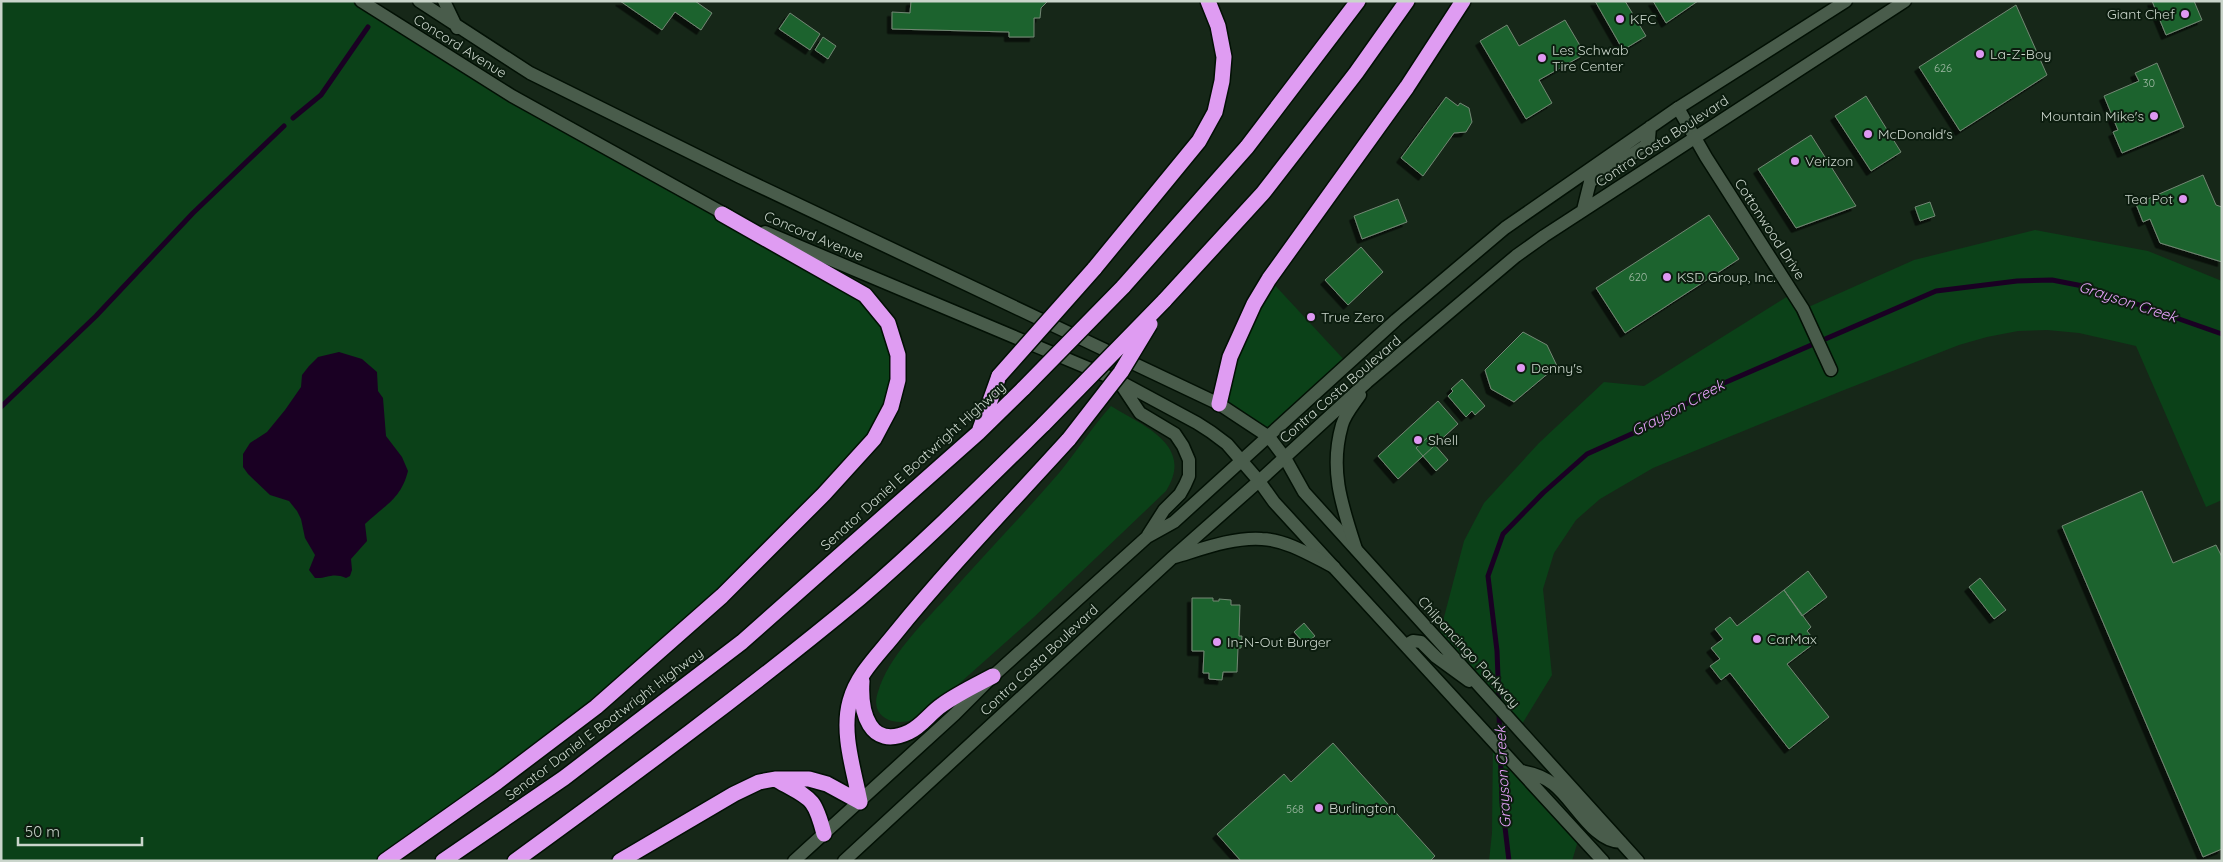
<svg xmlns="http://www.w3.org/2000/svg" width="2223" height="862" font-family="Quicksand,sans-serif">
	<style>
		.green { fill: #0b4118 }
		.water { fill: #1a0023 }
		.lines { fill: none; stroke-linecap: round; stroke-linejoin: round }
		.stream { stroke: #1a0023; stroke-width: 5 }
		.building { fill: #1f642e; stroke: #728774; filter: url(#shadow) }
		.minor-casing { stroke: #021004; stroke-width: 15 }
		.tertiary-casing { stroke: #021004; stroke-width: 15 }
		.secondary-casing { stroke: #021004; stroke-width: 15 }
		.motorway-casing { stroke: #021004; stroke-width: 18 }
		.minor { stroke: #495c4b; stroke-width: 12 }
		.tertiary { stroke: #495c4b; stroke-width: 12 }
		.secondary { stroke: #495c4b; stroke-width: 12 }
		.motorway { stroke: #df9cf2; stroke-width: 15 }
		.motorway-bridge-casing { stroke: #021004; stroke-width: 18; stroke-linecap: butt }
		.motorway-bridge { stroke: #df9cf2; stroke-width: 15 }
		.poi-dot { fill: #de98f2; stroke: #0c1d0f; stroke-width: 2 }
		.labels { text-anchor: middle; stroke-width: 4; stroke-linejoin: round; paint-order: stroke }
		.number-label { font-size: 11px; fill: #9fb9a4 }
		.poi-label { font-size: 14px; fill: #cad5cb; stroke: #0c1d0f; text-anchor: start }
		.street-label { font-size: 14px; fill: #cad5cb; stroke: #0c1d0f }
		.water-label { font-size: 15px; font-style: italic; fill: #e5a1f9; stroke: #0c1d0f }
	</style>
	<defs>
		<filter id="shadow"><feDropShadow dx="-4.5" dy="4.5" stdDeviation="0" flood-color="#0009"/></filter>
	</defs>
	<rect width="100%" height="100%" fill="#162718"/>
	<path class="green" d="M1 1H361L865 295 898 355 891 407 824 494 596 707 385 861H1Z
		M2035 230 2148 251 2222 281V500L2206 507 2136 346 2079 333 2047 330 2018 331 1987 337 1959 345 1839 392 1653 468 1600 499 1576 520 1554 553 1543 589 1552 675 1519 729 1438 640 1464 541 1484 503 1539 443 1604 382 1644 386 1793 293 1804 309 1914 260Z
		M1269 279 1348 364 1269 437 1219 404 1230 357Z
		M1111 406C1143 426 1195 445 1166 491L1033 618 925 714C914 720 905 724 892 721 878 717 873 706 878 692 888 657 923 623 947 597 984 555 1023 515 1059 473 1077 451 1092 427 1111 406Z
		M1493 741 1580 834 1572 861H1489L1492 833Z"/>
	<path class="water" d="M339 352 362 359 377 372 378 391 383 398 386 436 402 457 408 471C401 499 385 505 365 524L367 541 351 559 352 570 350 576 346 578C332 572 327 579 315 578L309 570 315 555 305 538 301 519 297 511 289 501 270 495 248 474 243 467V454L250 443 267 432 285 410 301 387 302 375 309 366 318 357Z"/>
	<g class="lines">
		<path class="stream" d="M293 118 321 95 368 27
			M1 407 96 316 193 213 284 126
			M1499 703 1497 651 1488 576 1503 534 1543 493 1587 454 1667 418 1701 393 1936 291 2017 281 2052 280 2088 287 2222 334
			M1499 712 1502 802 1509 861"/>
	</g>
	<path class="building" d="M620 1H695L712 13 701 30 675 12 662 30Z
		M911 1H1048L1041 8 1040 18H1034V37H1009V32L892 29V12L910 13Z
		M1595 1H1625L1646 36 1623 50Z
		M1653 1H1698L1666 23Z
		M2152 1H2194L2202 20 2166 35Z
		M2016 5 2047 75 1960 131 1919 67Z
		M790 13 820 34 810 50 779 29Z
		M1565 20 1585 54 1539 80 1552 103 1526 119 1480 41 1507 25 1519 46Z
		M823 37 836 46 828 59 815 50Z
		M2157 63 2184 127 2122 153 2113 132 2118 130 2104 96 2139 81 2135 73Z
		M1866 96 1901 152 1871 171 1835 116Z
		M1446 97 1458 106 1460 103 1469 108 1472 122 1466 132 1454 133 1423 176 1401 158Z
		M1811 135 1856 206 1796 228 1758 169Z
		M2203 175 2216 205 2222 207V262L2160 243 2150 219 2143 222 2136 204Z
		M1398 199 1407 222 1362 239 1354 216Z
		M1930 202 1935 216 1920 221 1915 207Z
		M1709 215 1739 259 1625 333 1596 288Z
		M1361 247 1383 272 1348 305 1325 280Z
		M1523 332 1547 345 1557 366 1514 402 1491 389 1485 370Z
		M1462 379 1485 406 1475 415 1472 411 1466 417 1448 396 1453 391 1451 389Z
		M1438 401 1458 424 1398 479 1378 456Z
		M1428 437 1448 460 1436 471 1416 448Z
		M2142 491 2173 563 2216 545 2222 557V849L2203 857 2062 526Z
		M1808 571 1827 597 1802 616 1784 590Z
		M1980 578 2006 610 1994 619 1969 587Z
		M1784 590 1811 627 1807 631 1816 642 1787 664 1829 717 1789 749 1730 673 1721 680 1710 666 1720 659 1711 648 1723 639 1715 629 1730 617 1737 626Z
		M1192 598H1213V601H1219V599L1231 600V605H1240L1239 636H1242L1241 648H1238L1237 672H1223L1222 680 1209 679V673H1203L1204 651H1192Z
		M1304 623 1315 636 1305 644 1294 632Z
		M1333 743 1435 856 1430 861H1241L1217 834 1284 774 1291 782Z"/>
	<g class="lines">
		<g class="minor-casing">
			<path id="minor" d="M1678 108 1706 157 1803 309 1831 370"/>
		</g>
		<g class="tertiary-casing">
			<path id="tertiary" d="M1285 458 1304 492 1638 861
				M1259 481 1274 502 1603 861
				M1406 645 1413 641 1421 642 1436 657 1469 681
				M1521 771C1533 773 1543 776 1553 784 1574 800 1593 842 1621 842"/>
		</g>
		<g class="secondary-casing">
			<path id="secondary" d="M361 1 512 96 730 217
				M419 1 530 73 740 177 1219 404 1269 437 1285 458
				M444 1 457 28
				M1583 210 1590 182 1645 146 1649 139 1650 127
				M765 232 1119 381 1197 423 1211 432 1227 444 1259 481
				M1120 383 1140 413 1175 434 1183 446 1189 460V476L1185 485 1180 494 1164 510 1148 535
				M1356 549C1342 506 1329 470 1342 425 1345 414 1354 404 1360 395
				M1175 557C1202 549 1233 537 1262 539 1287 540 1312 556 1334 567
				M794 861 955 714 993 676 1147 537 1174 522 1396 320 1505 228 1678 108 1846 1
				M844 861 1172 558 1259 481 1367 382 1516 256 1544 236 1905 1"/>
		</g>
		<g class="motorway-casing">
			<path id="motorway" d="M1094 269 1199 141 1215 112 1222 81 1224 57 1218 26 1208 1
				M1123 287 1247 147 1358 1
				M1164 301 1263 193 1356 73 1407 1
				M1219 404 1230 357 1254 304 1269 279 1407 87 1463 1
				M980 429 999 376
				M862 681C860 711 869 751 909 732 922 726 930 713 942 705 957 694 976 685 993 676
				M777 780C810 799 814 795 824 834
				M860 802C854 770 841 733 850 701 857 675 878 655 894 635 949 567 1010 504 1069 439
				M385 861 497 782 596 707 722 596 824 494 874 439 891 407 898 380V355L888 323 865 295 722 214
				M443 861 564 778 742 642 978 433 1024 388
				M515 861C632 776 749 690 860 598 924 543 984 483 1044 424
				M620 861 734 794 759 782 775 779H809L827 784 860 802"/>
		</g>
		<use href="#minor" class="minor"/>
		<use href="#tertiary" class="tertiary"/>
		<use href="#secondary" class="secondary"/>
		<use href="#motorway" class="motorway"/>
		<g class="motorway-bridge-casing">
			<path id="motorway-bridge" d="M999 376 1094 269
				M1024 388 1123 287
				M1044 424 1164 301
				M1069 439 1121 372 1150 324"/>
		</g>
		<use href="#motorway-bridge" class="motorway-bridge"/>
	</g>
	<g class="poi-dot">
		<circle cx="2185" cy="14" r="5"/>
		<circle cx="1620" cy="19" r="5"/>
		<circle cx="1980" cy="54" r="5"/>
		<circle cx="1542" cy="58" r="5"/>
		<circle cx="2154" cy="116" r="5"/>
		<circle cx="1868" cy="134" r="5"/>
		<circle cx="1795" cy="161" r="5"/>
		<circle cx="2183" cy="199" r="5"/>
		<circle cx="1667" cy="277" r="5"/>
		<circle cx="1311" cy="317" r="5"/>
		<circle cx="1521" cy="368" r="5"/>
		<circle cx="1418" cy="440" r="5"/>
		<circle cx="1757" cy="639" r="5"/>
		<circle cx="1217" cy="642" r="5"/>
		<circle cx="1319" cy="808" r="5"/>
	</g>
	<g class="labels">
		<g class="number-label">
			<text x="1943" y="72">626</text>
			<text x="2149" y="87">30</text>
			<text x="1638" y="281">620</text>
			<text x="1295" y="813">568</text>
		</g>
		<g class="poi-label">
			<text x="2175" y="19" text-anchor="end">Giant Chef</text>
			<text x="1630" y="24">KFC</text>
			<text x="1552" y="55">Les Schwab<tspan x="1552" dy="16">Tire Center</tspan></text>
			<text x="1990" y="59">La-Z-Boy</text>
			<text x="2144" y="121" text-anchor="end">Mountain Mike's</text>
			<text x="1878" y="139">McDonald's</text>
			<text x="1805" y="166">Verizon</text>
			<text x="2173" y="204" text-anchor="end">Tea Pot</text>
			<text x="1677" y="282">KSD Group, Inc.</text>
			<text x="1321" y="322">True Zero</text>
			<text x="1531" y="373">Denny's</text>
			<text x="1428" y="445">Shell</text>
			<text x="1767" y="644">CarMax</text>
			<text x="1227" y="647">In-N-Out Burger</text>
			<text x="1329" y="813">Burlington</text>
		</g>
		<g class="street-label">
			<text transform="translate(460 46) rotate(32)" y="5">Concord Avenue</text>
			<text transform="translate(1662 141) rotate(-33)" y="5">Contra Costa Boulevard</text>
			<text transform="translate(1770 229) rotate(57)" y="5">Cottonwood Drive</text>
			<text transform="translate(814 236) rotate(23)" y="5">Concord Avenue</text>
			<text transform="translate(1340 389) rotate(-41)" y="5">Contra Costa Boulevard</text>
			<text transform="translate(913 466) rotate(-42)" y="5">Senator Daniel E Boatwright Highway</text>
			<text transform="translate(1469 652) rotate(48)" y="5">Chilpancingo Parkway</text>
			<text transform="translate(1039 660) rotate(-43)" y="5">Contra Costa Boulevard</text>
			<text transform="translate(604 724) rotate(-37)" y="5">Senator Daniel E Boatwright Highway</text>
		</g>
		<g class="water-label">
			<text transform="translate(2128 302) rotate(18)" y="5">Grayson Creek</text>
			<text transform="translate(1678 408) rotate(-28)" y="5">Grayson Creek</text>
			<text transform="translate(1503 777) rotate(-93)" y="5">Grayson Creek</text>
		</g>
	</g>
	<rect width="2223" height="862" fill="none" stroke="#cad5cb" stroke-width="5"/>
	<path d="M18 837v8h124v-8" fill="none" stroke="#cad5cb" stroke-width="2.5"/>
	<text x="25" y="837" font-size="15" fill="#cad5cb" stroke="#0c1d0f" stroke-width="4" paint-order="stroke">50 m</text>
</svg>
